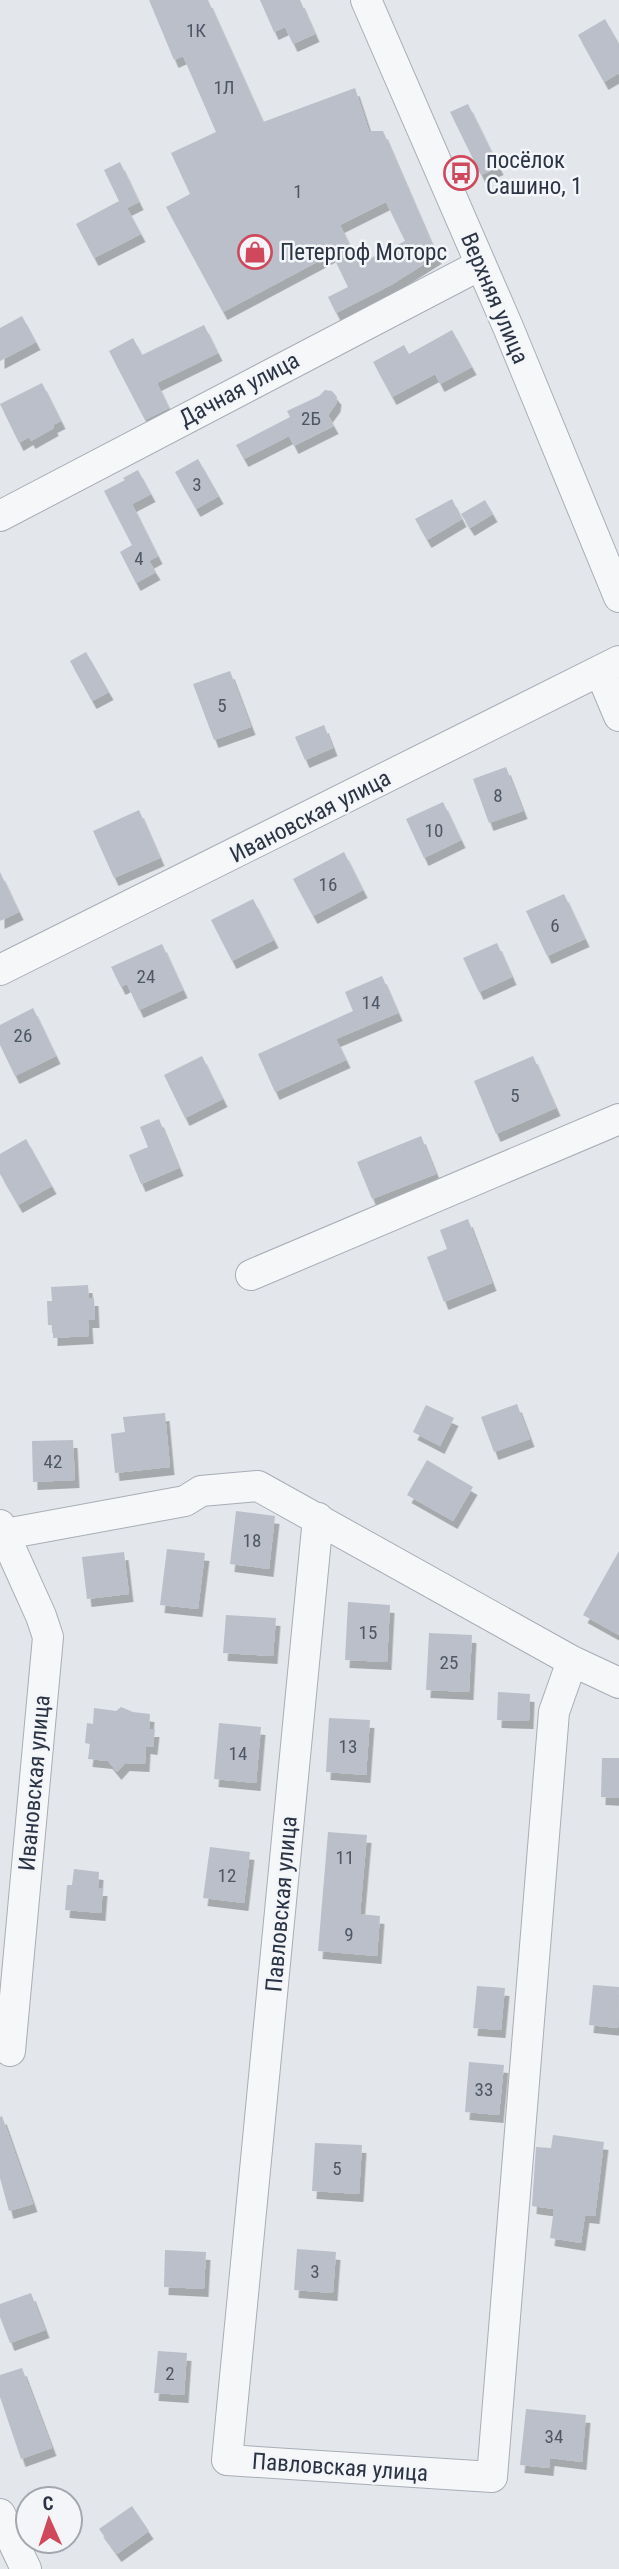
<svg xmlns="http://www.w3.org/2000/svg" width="619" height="2569" font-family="'Roboto Condensed',sans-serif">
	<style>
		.building { fill: #babfc9; fill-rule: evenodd; filter: url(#shadow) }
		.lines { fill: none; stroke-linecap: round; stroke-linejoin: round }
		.minor-casing { stroke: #a8adb6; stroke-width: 32 }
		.minor { stroke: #f6f7f9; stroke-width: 30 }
		.labels { text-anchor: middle; stroke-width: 5; stroke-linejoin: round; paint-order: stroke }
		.number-label { font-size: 19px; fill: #4e5765 }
		.poi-label { font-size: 23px; fill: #2a3444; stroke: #f3f5f8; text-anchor: start }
		.street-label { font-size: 23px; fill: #2a3444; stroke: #f3f5f8 }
	</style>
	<defs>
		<filter id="shadow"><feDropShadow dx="4.5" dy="8" stdDeviation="0" flood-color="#0004"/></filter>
	</defs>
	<rect width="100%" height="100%" fill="#e3e6eb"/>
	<path class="building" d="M149 0H208L263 122 355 88 369 131H383L437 256 391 285 336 313 328 297 348 287 332 254 223 312 166 207 190 194 171 153 216 132 183 56 174 60ZM386 202 405 241 359 264 340 225Z
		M260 0H300L315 34 293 44 285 27 274 32Z
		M605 19 619 44V73L604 82 578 35Z
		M468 104 499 167 481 175 450 112Z
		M120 162 139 202 127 208 141 234 94 258 76 224 119 201 104 170Z
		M22 316 36 342 0 361V328Z
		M204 325 218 353 157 383 169 408 145 420 109 351 133 338 142 355Z
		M452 330 472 367 440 384 435 374 392 397 373 362 404 345 409 354Z
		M42 383 61 421 53 425 54 428 31 441 29 437 19 443 0 404Z
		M325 390 332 391 337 397 336 404 328 415 334 426 294 446 289 436 244 459 236 445 290 417 287 411 319 396Z
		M198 459 219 496 196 509 175 472Z
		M138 470 151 494 132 504 158 556 149 561 156 572 136 583 120 552 132 545 104 491 125 480 123 478Z
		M452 499 462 519 427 540 415 519Z
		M485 500 493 514 470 528 461 514Z
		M86 652 109 692 92 701 70 661Z
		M230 671 251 727 214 740 193 684Z
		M324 725 333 748 305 760 295 737Z
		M506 767 523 811 489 823 473 779Z
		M443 802 461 840 424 858 406 819Z
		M139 810 160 858 114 878 93 831Z
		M344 852 363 890 313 916 293 879Z
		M0 872 19 912 0 921Z
		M564 894 585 939 547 956 526 911Z
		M253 899 274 940 232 961 211 920Z
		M497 943 512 977 479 992 463 958Z
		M162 944 183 990 139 1010 127 984 121 987 111 967Z
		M382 976 398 1013 336 1039 346 1060 275 1092 258 1054 353 1011 345 992Z
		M33 1008 56 1056 15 1076 0 1045V1025Z
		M202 1056 223 1099 185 1118 164 1075Z
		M533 1056 556 1108 496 1134 474 1081Z
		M159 1119 179 1168 141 1184 129 1155 148 1147 140 1127Z
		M421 1136 436 1174 372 1199 357 1162Z
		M26 1139 52 1186 18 1205 0 1174V1154Z
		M468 1219 492 1283 444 1302 427 1257 447 1249 440 1230Z
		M88 1285 89 1298H94L95 1320H88L89 1336 53 1338V1325H48L47 1301H52L51 1287Z
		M517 1404 530 1439 494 1452 481 1417Z
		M426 1405 454 1418 440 1446 413 1432Z
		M165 1413 170 1467 115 1473 111 1434 125 1432 123 1417Z
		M73 1440 75 1480 33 1482 32 1441Z
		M427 1460 473 1487 453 1521 407 1495Z
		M236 1511 275 1516 269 1569 230 1564Z
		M167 1549 205 1553 198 1609 160 1605Z
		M619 1551V1635L583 1615Z
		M124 1552 129 1594 87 1599 82 1557Z
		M348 1602 390 1605 387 1662 345 1660Z
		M226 1615 276 1618 273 1656 223 1653Z
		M429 1633 472 1635 469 1692 426 1690Z
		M498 1692 530 1694 529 1721 497 1720Z
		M121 1707 133 1712 150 1714 149 1729H155L153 1747 146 1746 145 1764 125 1763 117 1772 108 1761 88 1759 90 1744 85 1743 87 1723 93 1724 94 1708 116 1711Z
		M329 1718 370 1720 366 1775 326 1772Z
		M219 1723 261 1727 256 1783 214 1779Z
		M602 1758H619V1798L601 1797Z
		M328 1832 367 1835 360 1914 380 1916 377 1956 318 1951Z
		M210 1847 250 1852 244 1903 203 1898Z
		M74 1869 99 1872 98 1888H103L101 1913 65 1910 67 1885H72Z
		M593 1985 619 1987 618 2028 589 2025Z
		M477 1986 505 1988 501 2030 473 2028Z
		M469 2062 504 2065 499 2115 465 2112Z
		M2 2116 33 2204 9 2211 0 2178V2117Z
		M553 2135 604 2142 595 2216 585 2215 581 2243 550 2238 554 2209 532 2206 536 2147 551 2148Z
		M315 2143 362 2145 359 2194 312 2191Z
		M297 2249 336 2252 333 2293 294 2290Z
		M165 2250 206 2252 204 2289 164 2287Z
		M31 2293 45 2330 10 2343 0 2317V2304Z
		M158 2351 187 2353 184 2395 154 2393Z
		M22 2368 52 2448 21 2459 0 2397V2375Z
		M526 2409 586 2415 582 2462 550 2458 549 2468 520 2465Z
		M132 2506 149 2531 117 2554 99 2529Z"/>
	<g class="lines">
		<g class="minor-casing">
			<path id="minor" d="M366 0 508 327 619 597
				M0 516 480 265
				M600 671 619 716
				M0 970 619 661
				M251 1275 619 1119
				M318 1518 227 2460 492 2477 554 1712 572 1661
				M0 1525 41 1616 48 1637 10 2051
				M0 1535 185 1501 201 1491 258 1486 572 1661 619 1683
				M0 2514 26 2569"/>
		</g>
		<use href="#minor" class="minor"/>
	</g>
	<defs>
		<g id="bus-ring" transform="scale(1.75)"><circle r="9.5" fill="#f3f5f8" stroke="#d0485c" stroke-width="1.5"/><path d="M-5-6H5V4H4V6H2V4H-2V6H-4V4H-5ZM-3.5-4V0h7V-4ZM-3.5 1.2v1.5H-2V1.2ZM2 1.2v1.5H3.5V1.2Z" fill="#d0485c"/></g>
		<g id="shop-ring" transform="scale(1.75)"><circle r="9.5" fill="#f3f5f8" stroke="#d0485c" stroke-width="1.5"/><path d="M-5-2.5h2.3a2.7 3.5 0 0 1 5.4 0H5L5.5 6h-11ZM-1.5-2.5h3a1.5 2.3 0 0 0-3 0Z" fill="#d0485c"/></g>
	</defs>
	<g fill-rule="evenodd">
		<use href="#bus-ring" x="461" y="173"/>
		<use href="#shop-ring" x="255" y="252"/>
	</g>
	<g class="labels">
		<g class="number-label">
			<text x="196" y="37">1К</text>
			<text x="224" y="94">1Л</text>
			<text x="298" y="198">1</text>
			<text x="311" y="425">2Б</text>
			<text x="197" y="491">3</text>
			<text x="139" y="565">4</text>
			<text x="222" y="712">5</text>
			<text x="498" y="802">8</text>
			<text x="434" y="837">10</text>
			<text x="328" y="891">16</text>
			<text x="555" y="932">6</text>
			<text x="146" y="983">24</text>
			<text x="371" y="1009">14</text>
			<text x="23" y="1042">26</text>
			<text x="515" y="1102">5</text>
			<text x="53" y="1468">42</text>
			<text x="252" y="1547">18</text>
			<text x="368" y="1639">15</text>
			<text x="449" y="1669">25</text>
			<text x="348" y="1753">13</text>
			<text x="238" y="1760">14</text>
			<text x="345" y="1864">11</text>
			<text x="227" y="1882">12</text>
			<text x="349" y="1941">9</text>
			<text x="484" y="2096">33</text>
			<text x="337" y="2175">5</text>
			<text x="315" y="2278">3</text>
			<text x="170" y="2380">2</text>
			<text x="554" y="2443">34</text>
		</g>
		<g class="poi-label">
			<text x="486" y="168">посёлок<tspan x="486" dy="26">Сашино, 1</tspan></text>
			<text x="280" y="260">Петергоф Моторс</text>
		</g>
		<g class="street-label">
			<text transform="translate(495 298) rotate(67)" y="8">Верхняя улица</text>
			<text transform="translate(239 389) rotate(-28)" y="8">Дачная улица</text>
			<text transform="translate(310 816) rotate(-27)" y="8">Ивановская улица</text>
			<text transform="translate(34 1783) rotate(-85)" y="8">Ивановская улица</text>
			<text transform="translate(281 1904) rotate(-85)" y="8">Павловская улица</text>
			<text transform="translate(340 2467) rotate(4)" y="8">Павловская улица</text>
		</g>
	</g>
	<g transform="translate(49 2520) rotate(357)"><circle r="33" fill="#f3f5f8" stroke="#a3a8b0" stroke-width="2"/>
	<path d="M0-5L12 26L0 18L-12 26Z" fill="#d0485c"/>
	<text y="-10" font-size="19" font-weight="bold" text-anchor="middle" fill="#2a3444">С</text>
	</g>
</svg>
